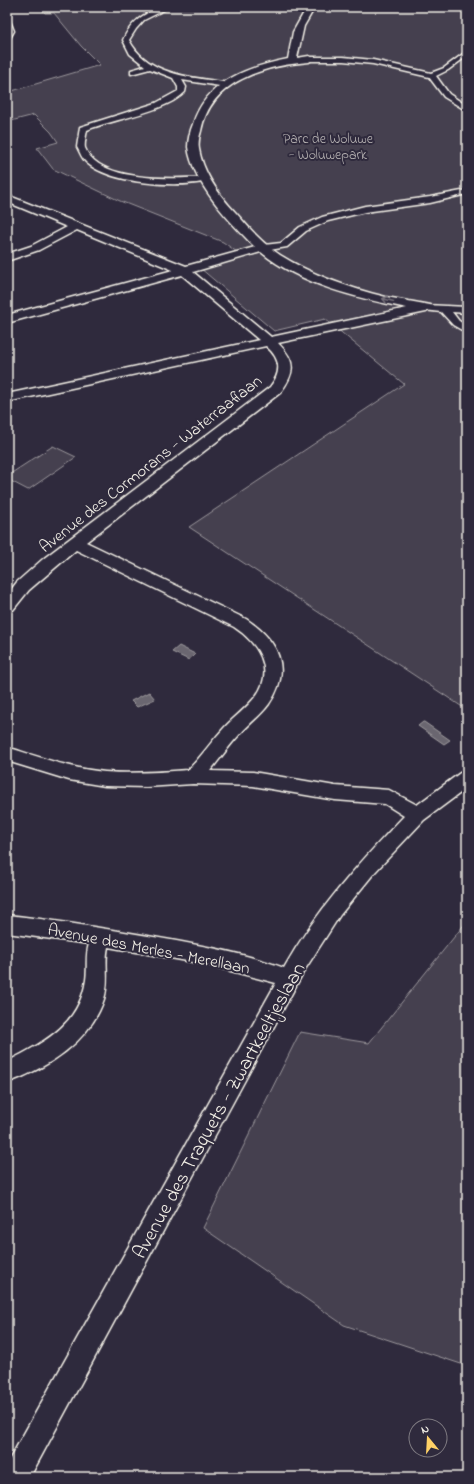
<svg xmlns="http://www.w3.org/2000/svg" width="474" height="1484" font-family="'Indie Flower',sans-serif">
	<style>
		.green { fill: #454050; stroke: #9c989c }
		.water { fill: #6a6670; stroke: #a19ea0 }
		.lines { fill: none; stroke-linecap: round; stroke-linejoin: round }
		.pedestrian-casing { stroke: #f4f1e8; stroke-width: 3 }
		.minor-casing { stroke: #f4f1e8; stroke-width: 3 }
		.pedestrian { fill: #2f2a3d; fill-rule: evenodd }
		.minor { fill: #2f2a3d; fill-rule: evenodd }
		.oneway { stroke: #747079 }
		.labels { text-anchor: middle; stroke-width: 4; stroke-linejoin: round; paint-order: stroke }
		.far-park-label { font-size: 14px; fill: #b7b3b3; stroke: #2f2a3d }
		.street-label { font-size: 17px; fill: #f4f1e8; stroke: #2f2a3d }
		.near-street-label { font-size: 20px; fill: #f4f1e8; stroke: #2f2a3d }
	</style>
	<rect width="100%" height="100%" fill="#2f2a3d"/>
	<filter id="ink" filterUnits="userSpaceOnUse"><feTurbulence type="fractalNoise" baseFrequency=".025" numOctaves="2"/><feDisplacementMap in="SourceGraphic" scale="8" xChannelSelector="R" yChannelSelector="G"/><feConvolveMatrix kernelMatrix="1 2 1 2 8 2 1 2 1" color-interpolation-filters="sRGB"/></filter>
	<g filter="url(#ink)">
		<path class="green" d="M39 7H467V710L189 527 404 384 325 319 274 331 200 268 244 257 223 242 120 201 53 169 37 148 58 142 51 132 34 115 7 122V95L12 91 100 65 81 46 54 13H45Z
			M53 446 76 457 28 490 7 479V476Z
			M467 921V1366L344 1325 203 1228 300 1032 369 1043Z"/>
		<path class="water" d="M179 646 195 654 189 660 172 652Z
			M149 692 155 699 137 707 131 701Z
			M423 722H424L450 740 444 744 418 726Z"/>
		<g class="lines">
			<g class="pedestrian-casing">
				<path id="pedestrian" d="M161 7H170L144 20 136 29 129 40C145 70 178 76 209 80 215 81 225 81 230 85L226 87 182 80 186 87 185 92C166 112 113 119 87 130 86 135 84 144 85 148 99 183 175 179 205 177H208V181C177 188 112 184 87 163 82 159 80 152 77 147L80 127 156 103 178 91V87L173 78 150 69 131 74V70L145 66 130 54 123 40C131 22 143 14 161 7Z
					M467 51V56L448 70 436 76 449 94 467 106V111L444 97 429 77 373 64 343 61H309L306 59 309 57H343L373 60 431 73 444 68Z
					M467 190V194L430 203 365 212 328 221 306 231 287 247 264 251 260 248 264 245 281 243 300 227 322 217 365 206 430 197Z
					M426 305 467 307V313L452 312 459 321 467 326V333L453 325 441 312 423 310 421 308Z"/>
			</g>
			<g class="minor-casing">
				<path id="minor" d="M307 7H315L304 26 297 58 309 56 313 59 309 62C286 64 263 68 242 79 220 90 206 106 201 131 199 137 198 143 199 149 203 173 219 195 236 213 249 228 263 244 280 255 312 275 349 288 386 297 401 300 416 302 430 305L432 308 426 312 278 343C297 362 295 373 280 393L86 542 246 619C278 640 293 669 269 704 261 715 249 724 239 735 229 746 220 759 210 771L253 772 335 786 389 790 417 805 460 773 467 771V788L424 820 375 872 340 915 304 971 30 1477H7V1464L276 983 204 964 108 947C104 964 110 980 104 999 90 1042 47 1068 7 1083V1062C44 1042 79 1026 86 980 88 967 85 956 89 944L7 933V915C55 920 101 928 148 936 194 944 241 952 284 968 316 911 359 863 404 816L385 804 335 800 253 786 193 784 146 787 105 786 69 780 7 761V747C39 757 72 769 105 772 133 774 161 772 188 770 201 757 211 742 224 728 234 717 247 708 256 696 276 669 257 642 234 627L76 550 29 590 13 610 7 611V595L17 582 43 559 270 387C282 372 281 359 266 346L7 402V394L259 340 182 275 7 323V315L173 270 77 230 39 250 7 261V254L31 246 67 227 7 202V195L186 266 255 247C230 222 193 184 188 147 188 140 190 131 193 124 206 81 248 67 288 59L293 32ZM261 252C301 285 357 298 407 308L271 337 193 272Z
					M7 20 10 21 14 31 10 38 7 39Z"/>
			</g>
			<use href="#pedestrian" class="pedestrian"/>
			<use href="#minor" class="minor"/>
		</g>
		<defs><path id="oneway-shaft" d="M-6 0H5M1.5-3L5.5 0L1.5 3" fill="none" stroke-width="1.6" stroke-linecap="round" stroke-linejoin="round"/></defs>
		<use class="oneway" href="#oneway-shaft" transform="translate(388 300) rotate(-166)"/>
	</g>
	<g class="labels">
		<g class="far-park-label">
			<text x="328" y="143">Parc de Woluwe<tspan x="328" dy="16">- Woluwepark</tspan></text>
		</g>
		<g class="street-label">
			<text transform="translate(150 463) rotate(-38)" y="6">Avenue des Cormorans - Waterraaflaan</text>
			<text transform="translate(149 948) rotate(11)" y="6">Avenue des Merles - Merellaan</text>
		</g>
		<g class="near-street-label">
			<text transform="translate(218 1110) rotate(-61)" y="7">Avenue des Traquets - Zwartkeeltjeslaan</text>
		</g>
	</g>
	<rect width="474" height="1484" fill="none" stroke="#2f2a3d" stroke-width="24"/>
	<rect x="12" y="12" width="450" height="1460" fill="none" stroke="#f4f1e8" stroke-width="1.5" filter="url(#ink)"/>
	<g transform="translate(428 1438) rotate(342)"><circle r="19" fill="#2f2a3d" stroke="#7e7a81"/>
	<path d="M0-3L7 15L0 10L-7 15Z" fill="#ffd166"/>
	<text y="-6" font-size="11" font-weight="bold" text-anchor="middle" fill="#f4f1e8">N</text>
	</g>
</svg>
